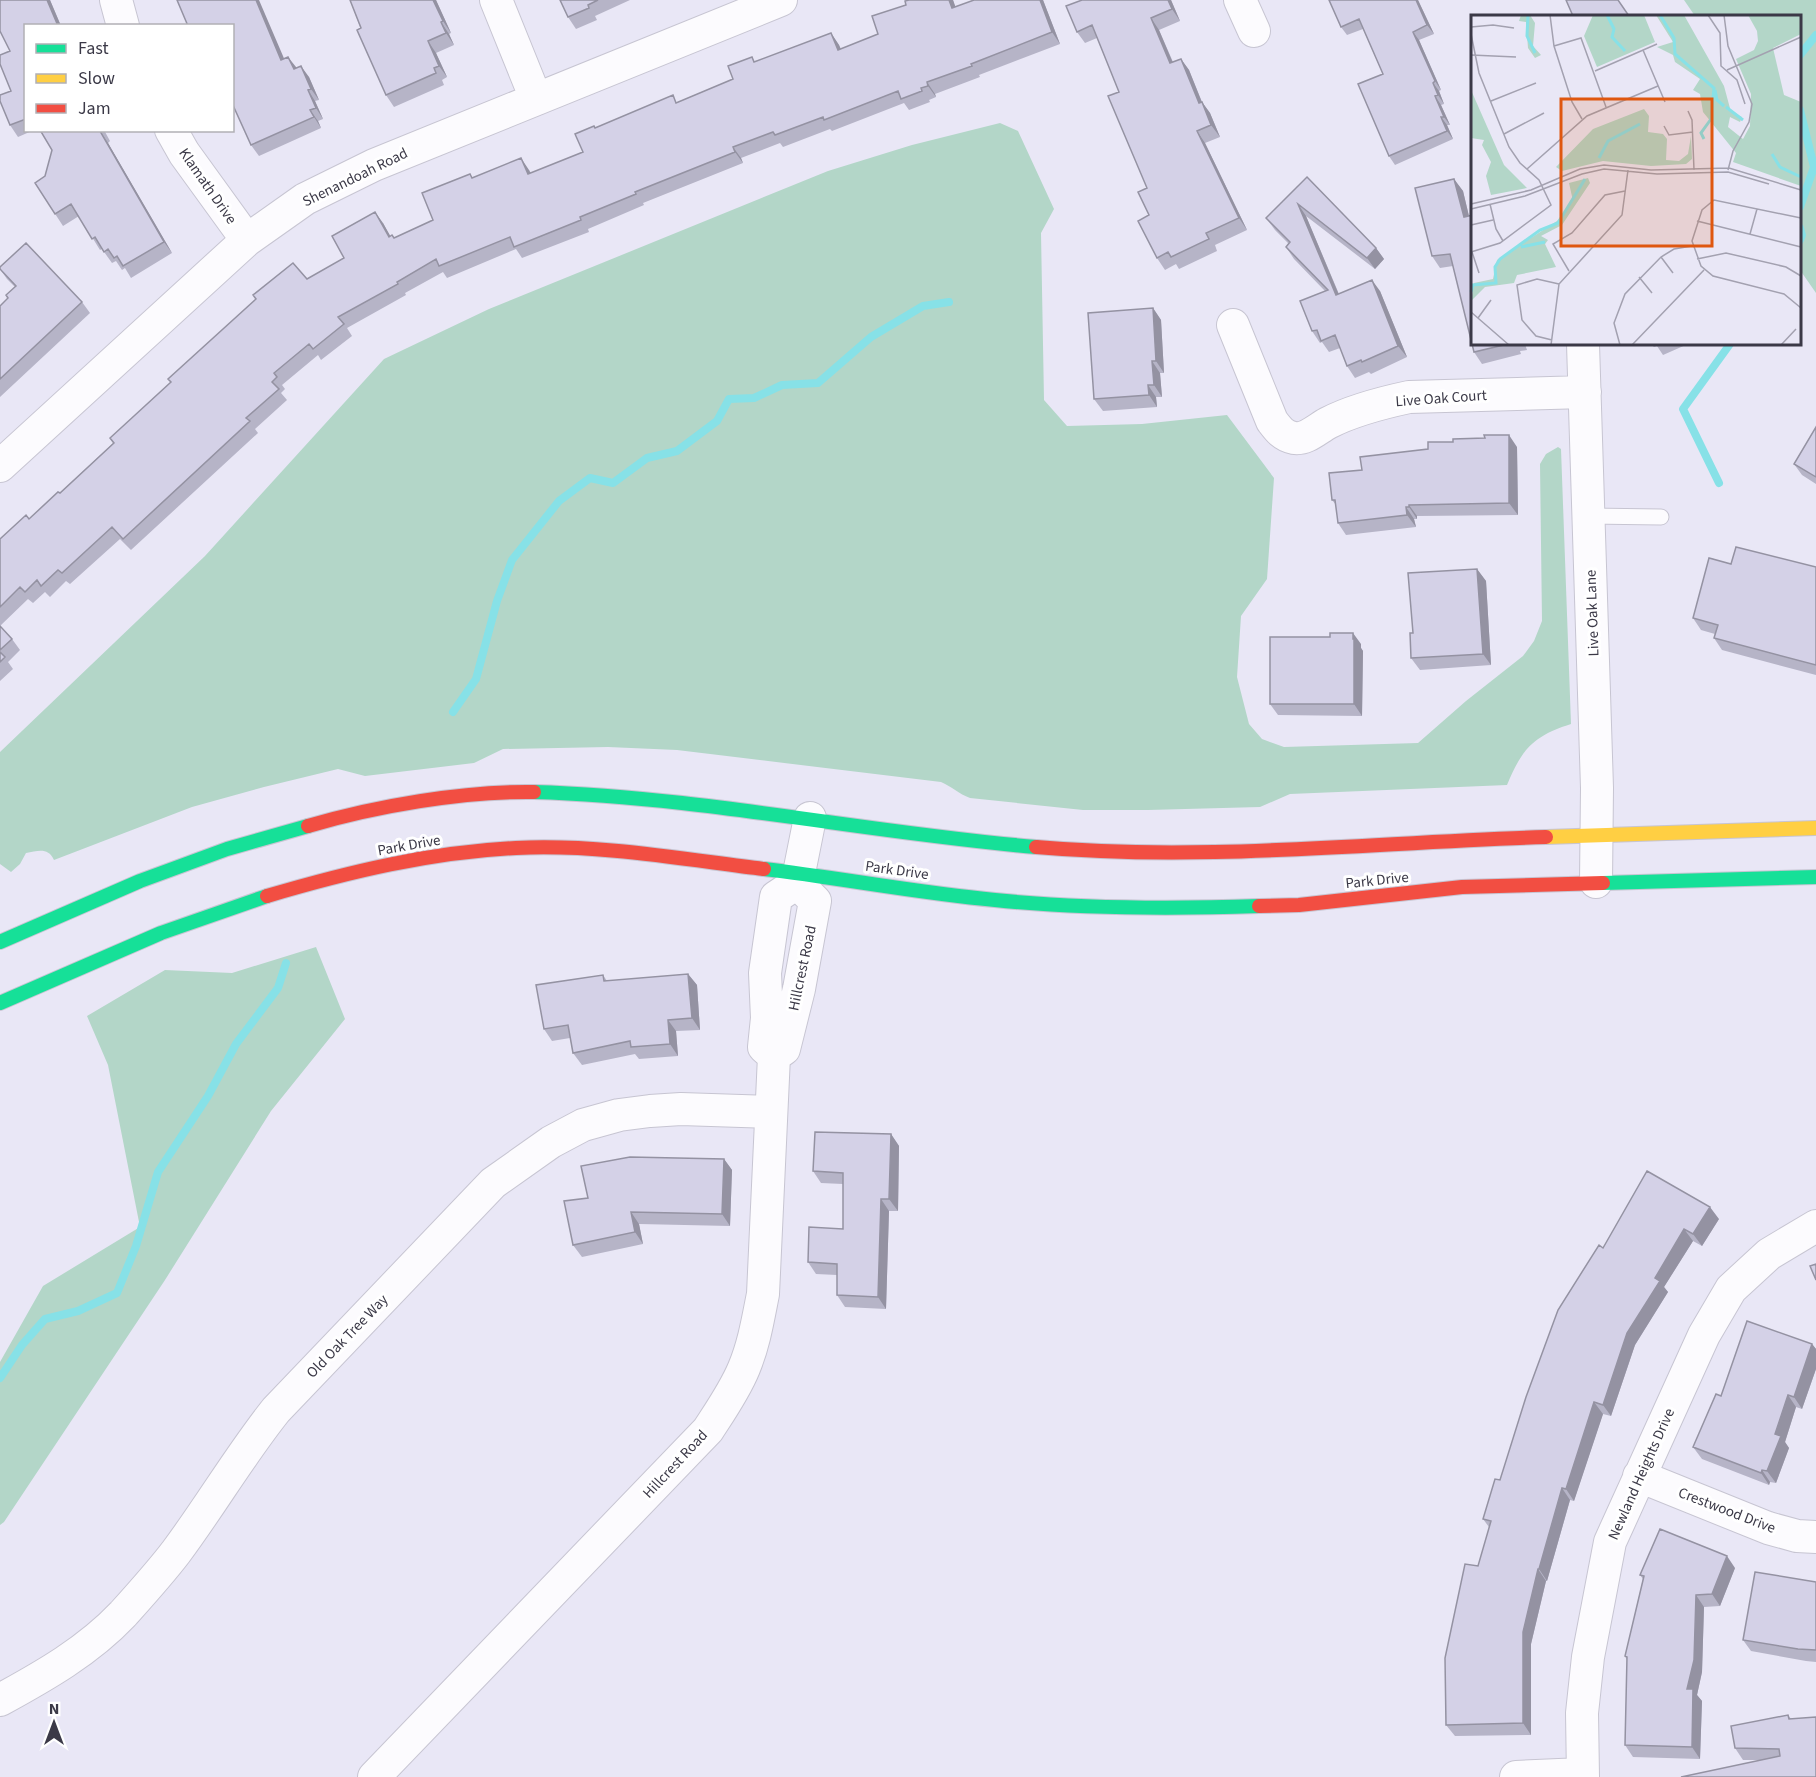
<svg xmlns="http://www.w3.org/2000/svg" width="1816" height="1777" font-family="'Source Sans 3',sans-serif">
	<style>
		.green { fill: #b3d6c8 }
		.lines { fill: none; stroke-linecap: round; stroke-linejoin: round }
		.stream { stroke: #87e1e7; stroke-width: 8 }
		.lane-casing { stroke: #c7c5d2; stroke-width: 17 }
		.street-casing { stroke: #c7c5d2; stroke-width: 34 }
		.fast-casing { stroke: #c7c5d2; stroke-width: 16 }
		.slow-casing { stroke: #c7c5d2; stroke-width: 16 }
		.jam-casing { stroke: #c7c5d2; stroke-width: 16 }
		.lane { stroke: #fcfbfe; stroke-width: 15 }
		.street { stroke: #fcfbfe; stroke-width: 32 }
		.fast { stroke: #16e098; stroke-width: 14 }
		.slow { stroke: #ffcf43; stroke-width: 14 }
		.jam { stroke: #f24e42; stroke-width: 14 }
		.wall { fill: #b6b4c7 }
		.shaded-wall { fill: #9492a2 }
		.building { fill: #d4d1e7; stroke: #9492a2; stroke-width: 1.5 }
		.labels { text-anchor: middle; stroke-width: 6; stroke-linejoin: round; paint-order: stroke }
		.street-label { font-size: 15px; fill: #3b3947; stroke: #fff }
		.inset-river { fill: none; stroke: #87e1e7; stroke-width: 3 }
		.inset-road { fill: none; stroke: #a3a1b0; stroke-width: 1.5 }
		.view { fill: #df570f; fill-opacity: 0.15; stroke: #df570f; stroke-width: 3 }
		.inset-edge { fill: none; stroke: #3b3947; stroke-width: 3 }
	</style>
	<rect width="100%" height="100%" fill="#e9e7f6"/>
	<path class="green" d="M1684 0H1816V293L1800 270V16H1695Z
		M1000 123 1018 131 1054 209 1041 233 1044 400 1067 426 1142 424 1227 415 1274 478 1267 579 1241 616 1237 677 1249 724 1262 739 1284 747 1418 743 1466 701 1523 656 1534 641 1542 621 1540 464 1546 454 1558 447 1561 449 1571 724C1533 736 1522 749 1507 785L1290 794 1260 807 1148 810H1083L970 798C959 794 951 786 941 782L677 750 608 747 503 749 474 763 365 776 338 769 264 787 192 807 54 860C48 847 38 851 26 853L20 864 11 872 0 864V752L205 556 384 359 489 309 828 171 912 145Z
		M316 947 345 1019 271 1111 165 1280 4 1522 0 1525V1362L43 1286 140 1227 108 1065 87 1016 165 970 232 973Z"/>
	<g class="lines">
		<path class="stream" d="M1800 55 1816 35
			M1800 110 1814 167 1800 207
			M1800 228 1802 235 1800 240
			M1719 483 1683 409 1730 344
			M453 712 476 679 497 601 512 560 559 501 590 478 613 483 647 458 677 451 717 421 729 399 754 398 782 385 818 383 871 337 923 306 949 302
			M0 1378 22 1345 45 1319 78 1311 117 1293 136 1246 158 1172 208 1096 236 1044 278 988 286 963"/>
		<g class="lane-casing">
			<path id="lane" d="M1589 516 1661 517"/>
		</g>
		<g class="street-casing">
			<path id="street" d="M116 0 123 26
				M496 0 536 99
				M1240 0 1254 31
				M171 130 184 153 247 240
				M1233 325 1272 421C1278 429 1283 436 1294 438 1306 440 1317 429 1328 423 1353 410 1381 403 1409 397L1585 392
				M1583 344 1597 788 1596 882
				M0 466 247 240 305 199 374 165 781 0
				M774 1056 764 1047 767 1018 765 973 776 897 797 883 810 818
				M774 1056 784 1049 799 989 815 901 797 883
				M1639 1476 1768 1528 1797 1536 1816 1537
				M0 1700C44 1676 88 1651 123 1614 141 1594 160 1573 176 1552 211 1505 240 1455 276 1410L493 1183 551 1142 583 1125 619 1115 650 1111 681 1109 771 1112
				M374 1777 708 1430C721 1410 735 1390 744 1368 754 1344 758 1319 763 1294L774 1056
				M1516 1777 1582 1774
				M1583 1777 1582 1713 1588 1657 1610 1542 1704 1335 1731 1289 1769 1254 1816 1226"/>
		</g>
		<g class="fast-casing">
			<path id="fast" d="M534 792C703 797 869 833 1036 847
				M764 869C841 878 918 893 995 900 1083 909 1170 909 1259 906
				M1603 883 1816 877
				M0 942 140 881 227 849 308 826
				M0 1003 161 933 267 896"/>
		</g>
		<g class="slow-casing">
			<path id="slow" d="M1546 837 1816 828"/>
		</g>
		<g class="jam-casing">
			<path id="jam" d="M308 826C376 806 463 791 534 792
				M1036 847C1206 862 1376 842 1546 837
				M267 896C348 872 431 852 516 848 599 844 682 859 764 869
				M1259 906 1299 905 1462 887 1603 883"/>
		</g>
		<use href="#lane" class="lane"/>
		<use href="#street" class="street"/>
		<use href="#fast" class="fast"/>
		<use href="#slow" class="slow"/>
		<use href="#jam" class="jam"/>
	</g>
	<path class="wall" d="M0 0H50L61 26H26V130H34L18 137 10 125 0 101V95L11 91 0 64V55L10 51 0 31Z
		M350 0H436L451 33 449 34 454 45 436 53 447 77 442 80 444 85 394 107 386 95Z
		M560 0H630L595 16 597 20 576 29 568 17Z
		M909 0H953L955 7 1043 0 1060 44 979 75 980 77 935 94 936 97 929 100 930 102 909 110 904 103 832 131 830 129 783 147 780 143 741 158 743 163 643 203 644 205 588 229 589 232 522 258 516 249 447 278 443 272 405 293 406 295 347 328 352 336 321 360 318 355 282 385 285 389 281 393 287 400 255 429 258 433 131 550 120 539 70 584 66 581 50 597 45 592 33 603 28 599 0 626V539L29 519 60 493 113 443 110 438 171 383 168 379 307 279 344 258 383 223 390 236 394 238 433 220 473 178 529 170 531 173 583 152 595 128 678 102 733 79 752 57 755 62 831 33 839 45 841 49 878 34 906 5Z
		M1082 0H1171L1180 21 1159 30 1173 62 1181 59 1189 70 1202 102 1210 113 1220 137 1205 143 1247 230 1215 245 1217 251 1179 269 1176 264 1165 270 1157 258 1149 215 1147 188 1119 92 1097 38 1085 43 1077 32Z
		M1329 0H1418L1434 34 1419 40 1441 90 1439 91 1444 104 1441 105 1450 125H1447L1453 139 1395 165 1389 156 1383 74 1363 29 1347 35 1341 27Z
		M284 59 309 77 319 100 315 101 323 119 318 121 321 128 259 156 251 145Z
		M40 130H104L110 141 108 143 172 253 131 278 125 268 122 270 116 261 112 263 102 249 100 250 79 216 63 226 35 183 45 176 52 150Z
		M1307 177 1376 248 1384 259 1375 269 1306 216 1339 294 1380 291 1407 357 1371 374 1369 372 1355 378 1347 366 1340 348 1329 352 1322 342 1320 343 1312 331 1325 291 1294 259 1286 247 1289 244 1275 230 1266 218Z
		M1454 179 1463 191 1469 216 1473 344H1525L1527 350 1520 351 1521 354 1482 364 1474 352 1453 266 1440 268 1432 256Z
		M0 269 82 302 90 313 0 397V306L8 298 15 287 7 279Z
		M1153 308 1161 320 1164 373H1160L1162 397H1156L1157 407 1103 411 1094 399Z
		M1651 344H1688L1663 355 1657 346 1654 347Z
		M1816 427V484L1802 475 1794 464Z
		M1517 447 1518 515 1417 516V519H1414L1416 527 1346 535 1338 523 1336 505 1332 500Z
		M1731 564 1816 567V675L1722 650 1714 638 1715 634 1701 630 1693 618Z
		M1477 569 1486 581 1491 665 1420 670 1411 658 1413 633Z
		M0 626 12 639 20 650 8 662 13 669 0 681Z
		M1361 644V648L1363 651 1362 716 1278 715 1270 704Z
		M688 974 697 985 700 1030 676 1031 678 1056 639 1059 635 1054 582 1065 573 1053 570 1038 552 1041 544 1029 603 975 607 981Z
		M891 1134 899 1146 898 1211H889L886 1309 845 1307 837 1295V1275L816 1274 808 1262 843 1229V1184L821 1183 813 1171Z
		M724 1159 732 1170 730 1226 639 1224 643 1244 582 1257 573 1245 588 1198Z
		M1719 1219 1702 1246 1693 1241 1664 1287 1668 1292 1635 1345 1611 1416 1603 1414 1574 1501 1570 1500 1547 1581H1546L1531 1644V1735L1455 1736 1446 1725 1489 1527 1483 1519 1603 1248Z
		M1812 1344 1816 1349V1369L1802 1409 1796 1407 1785 1442 1789 1448 1776 1483 1770 1482 1769 1485 1702 1459 1693 1447 1721 1396Z
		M1735 1568 1720 1606 1704 1607 1702 1672 1697 1695 1702 1701 1700 1759 1633 1757 1625 1745 1627 1660 1625 1656 1643 1579 1640 1575Z
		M1816 1582V1662L1806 1661 1751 1651 1743 1640Z
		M1788 1715 1791 1719 1816 1777 1760 1760H1743L1735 1748Z"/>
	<path class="shaded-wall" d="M47 0H50L61 26H58Z
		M256 0H259L289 70 281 60Z
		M433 0H436L451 33 443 21Z
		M949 0H953L960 19 952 8Z
		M1040 0H1043L1060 44 1052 32Z
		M1168 0H1171L1180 21 1172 9Z
		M1416 0H1418L1434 34 1427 25Z
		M1151 18 1159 30 1178 75 1170 63Z
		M441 22 449 34 454 45 446 33Z
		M1413 32 1419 40 1441 90 1435 81Z
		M831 33 839 45 846 62 838 50Z
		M428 41 436 53 447 77 439 66Z
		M288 57 296 67 301 80 294 69Z
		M1181 59 1189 70 1207 115 1199 103Z
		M301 66 309 77 319 100 311 89Z
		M927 82 935 94 936 97 928 86Z
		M1433 83 1439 91 1444 104 1438 95Z
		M308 90 315 101 323 119 316 108Z
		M1435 96 1441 105 1450 125 1444 117Z
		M1202 102 1210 113 1220 137 1211 125Z
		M310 110 318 121 321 128 314 117Z
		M1441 117 1447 125 1453 139 1447 131Z
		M100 131 108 143 172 253 164 242Z
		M1197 131 1205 143 1247 230 1239 218Z
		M733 147 741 158 743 163 735 152Z
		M521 158 529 170 536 186 528 174Z
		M1454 179 1463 191 1472 229 1464 217Z
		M1298 204 1306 216 1344 307 1336 295Z
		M375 212 383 223 397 248 389 237Z
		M1376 248 1384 259 1375 269 1367 258Z
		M1372 280 1380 291 1407 357 1398 346Z
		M1153 308 1161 320 1164 373 1156 361Z
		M1152 361 1160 373 1162 397 1154 385Z
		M1148 385 1156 397 1157 407 1149 395Z
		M1509 435 1517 447 1518 515 1509 503Z
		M1409 505 1417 516V519L1409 507Z
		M1406 507 1414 519 1416 527 1407 515Z
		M1477 569 1486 581 1491 665 1483 654Z
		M1353 633 1361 644V648L1363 651 1362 716 1354 704Z
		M688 974 697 985 700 1030 692 1018Z
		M668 1020 676 1031 678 1056 670 1044Z
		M891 1134 899 1146 898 1211 889 1199Z
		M724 1159 732 1170 730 1226 722 1214Z
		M881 1199 889 1211 886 1309 878 1297Z
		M1710 1207 1719 1219 1702 1246 1693 1234Z
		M631 1212 639 1224 643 1244 635 1232Z
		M1684 1229 1693 1241 1664 1287 1668 1292 1635 1345 1611 1416 1603 1405 1627 1333 1655 1278Z
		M1812 1344 1816 1349V1369L1802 1409 1794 1397Z
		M1788 1395 1796 1407 1785 1442 1789 1448 1776 1483 1767 1471 1775 1434Z
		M1594 1402 1603 1414 1574 1501 1566 1489Z
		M1762 1470 1770 1482 1769 1485 1761 1473Z
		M1562 1488 1570 1500 1547 1581 1539 1569Z
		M1727 1556 1735 1568 1720 1606 1712 1594Z
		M1538 1569 1546 1581 1531 1644V1735L1523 1723V1632Z
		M1696 1595 1704 1607 1702 1672 1697 1695 1702 1701 1700 1759 1692 1747 1687 1689Z"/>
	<path class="building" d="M0 0H47L58 26H26V119L10 125 0 101V95L11 91 0 64V55L10 51 0 31Z
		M177 0H256L281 60 288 57 294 69 301 66 311 89 308 90 316 108 310 110 314 117 251 145 232 103V26H188Z
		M350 0H433L443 21 441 22 446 33 428 41 439 66 434 68 436 73 386 95 357 30 361 28Z
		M560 0H598L588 5 589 8 568 17Z
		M909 0H949L952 8 974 0H1040L1052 32 971 64 972 66 927 82 928 86 921 88 922 91 901 99 898 91 824 120 823 117 775 135 773 132 733 147 735 152 635 192 636 194 580 217 581 220 514 247 510 237 439 266 436 259 397 282 398 284 338 317 344 324 313 349 309 344 274 373 277 377 272 382 279 389 246 418 250 421 123 539 112 527 62 573 58 570 41 586 37 580 25 592 20 587 0 607V539L26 515 29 519 58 492 60 493 114 443 110 438 171 382 168 379 256 299 253 295 293 263 307 279 344 258 332 236 375 212 389 237 392 235 394 238 433 220 422 193 470 174 472 178 521 158 528 174 583 152 575 134 594 126 595 128 673 95 676 103 733 79 728 66 752 57 754 62 831 33 838 50 878 34 872 16 906 5 905 1Z
		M1082 0H1168L1172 9 1151 18 1170 63 1181 59 1199 103 1202 102 1211 125 1197 131 1239 218 1206 233 1209 239 1171 257 1168 252 1157 258 1138 221 1149 215 1138 192 1147 188 1108 96 1119 92 1092 25 1077 32 1066 6Z
		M1329 0H1416L1427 25 1413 32 1435 81 1433 83 1438 95 1435 96 1444 117H1441L1447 131 1389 156 1358 84 1383 74 1359 19 1341 27Z
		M1566 0H1618L1629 16H1573Z
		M40 130H101L100 131 164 242 123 266 117 256 114 258 108 249 104 252 95 237 92 239 71 204 55 214 35 183 45 176 52 150Z
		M1307 177 1376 248 1367 258 1298 204 1336 295 1372 280 1398 346 1362 362 1361 360 1347 366 1335 335 1321 341 1317 330 1312 331 1300 301 1328 290 1286 247 1290 242 1266 218Z
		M1454 179 1464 217 1473 215V344H1508L1474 352 1450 254 1432 256 1415 188Z
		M26 243 82 302 0 379V306L8 298 6 295 16 286 0 269V267Z
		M1153 308 1156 361H1152L1154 385H1148L1149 395 1094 399 1088 313Z
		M1816 427V477L1794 464Z
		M1484 435H1509V503L1409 505V507H1406L1407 515 1338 523 1335 500H1332L1329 473 1362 470 1360 457 1428 449V442H1453V439L1485 438Z
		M1736 547 1816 567V665L1714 638 1718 625 1693 618 1709 558 1731 564Z
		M1477 569 1483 654 1411 658 1410 633H1413L1408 573Z
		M0 626 12 639 0 650Z
		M1330 633H1353V639H1354V704H1270V637H1330Z
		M0 652 5 657 0 662Z
		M688 974 692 1018 668 1020 670 1044 631 1047 630 1041 573 1053 568 1025 544 1029 536 985 603 975 604 981Z
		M815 1132 891 1134 889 1199H881L878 1297 837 1295V1264L808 1262 809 1227 843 1229V1173L813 1171Z
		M630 1157 724 1159 722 1214 631 1212 635 1232 573 1245 564 1201 588 1198 581 1166Z
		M1647 1171 1710 1207 1693 1234 1684 1229 1655 1278 1660 1281 1627 1333 1603 1405 1594 1402 1566 1489 1562 1488 1539 1569H1538L1523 1632V1723L1446 1725 1445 1658 1465 1564 1478 1566 1491 1521 1483 1519 1495 1479 1500 1480 1526 1397 1558 1310 1599 1245 1603 1248Z
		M1816 1264V1280L1810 1266Z
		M1747 1321 1812 1344 1794 1397 1788 1395 1775 1434 1781 1436 1767 1471 1762 1470 1761 1473 1693 1447 1716 1394 1721 1396Z
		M1660 1529 1727 1556 1712 1594 1696 1595 1694 1660 1687 1689H1693L1692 1747 1625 1745 1627 1657 1625 1656 1644 1576 1640 1575Z
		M1755 1572 1816 1582V1650L1798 1649 1743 1640Z
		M1788 1715 1789 1719 1816 1717V1777H1681L1780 1756 1779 1749 1735 1748 1731 1726Z"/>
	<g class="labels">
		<g class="street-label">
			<text transform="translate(355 177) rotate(-26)" y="5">Shenandoah Road</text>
			<text transform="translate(208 186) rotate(55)" y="5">Klamath Drive</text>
			<text transform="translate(1441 398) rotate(-4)" y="5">Live Oak Court</text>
			<text transform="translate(1592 613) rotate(-92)" y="5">Live Oak Lane</text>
			<text transform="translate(409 845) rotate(-10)" y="5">Park Drive</text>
			<text transform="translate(897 870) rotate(8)" y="5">Park Drive</text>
			<text transform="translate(1377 880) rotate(-6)" y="5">Park Drive</text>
			<text transform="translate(802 968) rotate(-78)" y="5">Hillcrest Road</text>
			<text transform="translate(347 1336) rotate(-46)" y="5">Old Oak Tree Way</text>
			<text transform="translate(675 1464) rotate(-47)" y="5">Hillcrest Road</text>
			<text transform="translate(1641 1474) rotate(-66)" y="5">Newland Heights Drive</text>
			<text transform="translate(1727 1510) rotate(21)" y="5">Crestwood Drive</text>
		</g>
	</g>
	<g transform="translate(1471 15)">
		<rect width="330" height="330" fill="#e9e7f6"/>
		<path d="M50 0H59L64 8 62 31 70 40 64 43 57 33 55 7 48 6ZM122 0H173L184 27 126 52 113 21ZM185 0H213L253 71 260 97 271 102 269 107 259 102 257 112 272 124 279 111 280 79 265 44 283 35 287 26 286 16 277 0H330V19L302 33 313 80 330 87V171L262 147 265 138 232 97 229 79 222 75 229 64 204 47 202 40 186 32 202 27ZM0 75 33 150 56 173 20 180 15 161 20 147 11 130 13 125 0 123ZM173 94 178 101 177 117 192 119 196 124 195 145 208 146 217 139 220 121 221 144 215 149 180 151 132 146 91 156 85 152 122 114ZM117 163 119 168 91 210 70 221 77 225 74 229 85 252 46 260 43 268 14 272 0 286 3 268 22 264 26 245 86 206 102 186 98 168Z" fill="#b3d6c8"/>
		<path class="inset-river" d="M57 0 56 21 64 38M136 0 143 14 141 22 154 36M189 0 203 23 204 39 243 73 240 104 230 118 233 124M244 75 246 85 253 91M255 92 272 105M301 139 309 152 330 162M128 143 137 126 169 109M50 232 74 227M0 277 2 270 25 268 24 252 29 244 69 215 87 208 114 164"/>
		<path class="inset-road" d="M79 0 83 31 101 87 111 104M237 0 249 18 250 51 266 65 274 89M253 0 257 31 281 89 278 107 262 136 257 155M0 12 22 10 43 13M0 19 8 58 38 132 49 148 68 165 80 190 29 228 0 237M83 31 110 23 135 92M172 35 194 87M0 40 45 42M256 55 330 22M124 56 186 29M20 86 65 68M217 96 221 105 223 155M193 111 198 120 222 117M33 119 73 98M56 154 116 101 187 71M0 189 60 175 109 154 133 150 180 155 258 153 330 175M19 189 25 214 32 226M0 194 54 181 111 159 133 154 186 159 257 157 298 169M330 203 243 185 231 195 221 226 230 251 242 261 313 279 330 293M226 206 330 232M0 210 22 205M279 219 286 194M1 237 8 258M190 242 202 258M226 244 255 238 315 252 330 261M98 256 82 229 101 218 134 180 154 176M168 262 181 278M0 297 38 330M7 303 20 285M81 325 65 321 51 305 46 270 66 264 88 269M80 330 88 269 151 200 157 155M149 330 143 308 154 279 190 242 203 234 221 231M161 330 233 255M310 330 325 314"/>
		<path class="view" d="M90 84H241V231H90Z"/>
		<rect width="330" height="330" class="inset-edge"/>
	</g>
	<rect x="24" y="24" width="210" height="108" fill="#ffffff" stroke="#b1b0b5" stroke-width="1.5"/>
	<rect x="36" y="44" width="30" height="9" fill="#16e098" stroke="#b1b0b5" stroke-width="1.5"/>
	<text x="78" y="54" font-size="18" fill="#3b3947">Fast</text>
	<rect x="36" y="74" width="30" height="9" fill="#ffcf43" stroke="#b1b0b5" stroke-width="1.5"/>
	<text x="78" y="84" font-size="18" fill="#3b3947">Slow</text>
	<rect x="36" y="104" width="30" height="9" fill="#f24e42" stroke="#b1b0b5" stroke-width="1.5"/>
	<text x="78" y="114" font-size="18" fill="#3b3947">Jam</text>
	<g transform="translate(54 1723)" stroke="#ffffff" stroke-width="4.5" paint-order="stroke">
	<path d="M0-4.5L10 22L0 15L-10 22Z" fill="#3b3947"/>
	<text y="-9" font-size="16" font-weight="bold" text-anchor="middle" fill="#3b3947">N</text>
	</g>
</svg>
